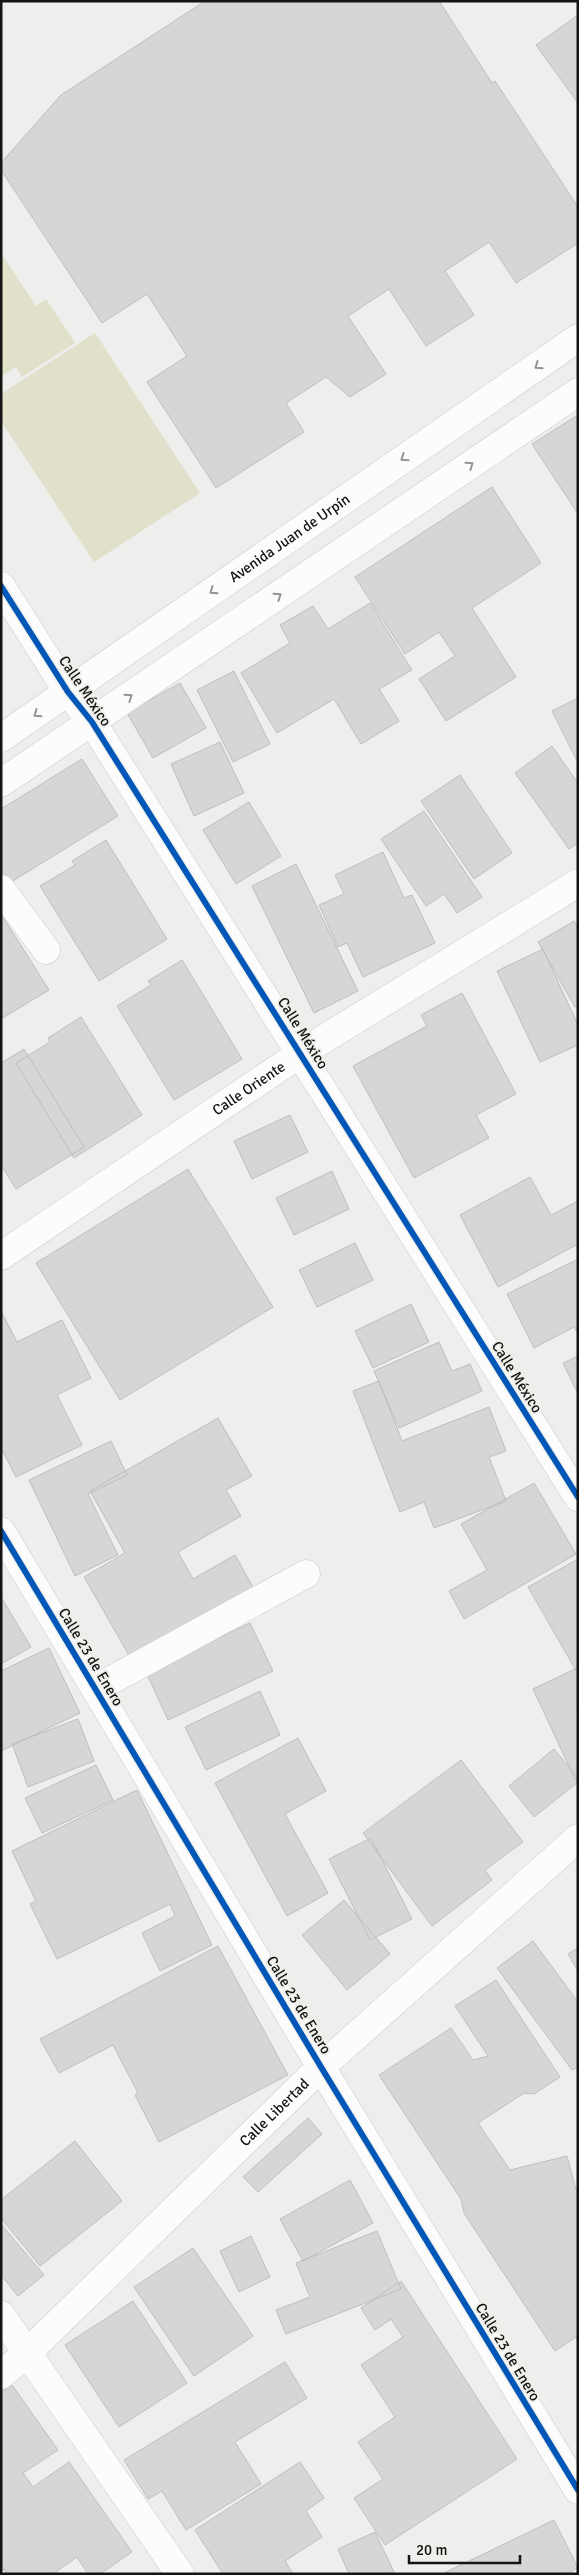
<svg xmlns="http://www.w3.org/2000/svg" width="579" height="2575" font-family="Signika,sans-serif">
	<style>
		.green { fill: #e0e0cb }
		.building { fill: #d6d6d5; stroke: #bebebd }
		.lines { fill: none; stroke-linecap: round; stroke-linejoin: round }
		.minor-casing { stroke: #cacaca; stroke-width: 29 }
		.minor { stroke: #fcfcfc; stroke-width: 28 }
		.cycleway-casing { stroke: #efefec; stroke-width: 9 }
		.cycleway { stroke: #0057b8; stroke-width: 6 }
		.oneway { stroke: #949493 }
		.labels { text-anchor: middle; stroke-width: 4; stroke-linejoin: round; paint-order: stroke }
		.street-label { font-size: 15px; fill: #141413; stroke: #efefec }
	</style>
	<rect width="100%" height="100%" fill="#eeeeed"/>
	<path class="green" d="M1 253 36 306 46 299 75 343 22 377 16 367 3 375 1 373Z
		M95 333 200 493 94 562 1 421V394Z"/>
	<path class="building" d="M205 1H439L492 83 495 81 578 207V243L516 283 489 242 445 271 474 315 426 346 389 289 348 316 386 374 350 397 326 377 286 403 304 432 216 488 147 382 187 356 147 294 102 323 1 170V163L61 95Z
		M578 15V103L536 45Z
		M578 415V514L532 444Z
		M492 487 541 563 472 608 516 677 446 721 419 679 455 656 439 632 405 654 355 577Z
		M370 603 412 670 379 689 399 721 361 744 334 699 277 733 241 673 290 643 280 625 313 606 328 629Z
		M234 671 270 744 233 762 197 690Z
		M180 683 206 728 153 758 127 713Z
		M578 698V763L552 711Z
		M220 742 244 793 194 816 171 764Z
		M552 746 578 783V843L569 849 515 773Z
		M82 759 118 816 8 884 1 873V809Z
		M460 775 512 853 474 879 421 801Z
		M249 802 281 856 236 884 203 830Z
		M424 811 482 897 457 913 444 894 426 906 381 839Z
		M106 840 167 939 99 981 40 886 75 865 72 861Z
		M383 852 404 898 412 895 435 943 363 977 347 943 338 947 319 905 344 894 335 875Z
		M296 864 358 991 314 1013 252 886Z
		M1 914 49 990 1 1019Z
		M574 921 578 929V1006L575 1007 538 942Z
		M543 949 578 1025V1045L540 1062 497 971Z
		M182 960 242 1059 174 1100 117 1006 151 985 148 981Z
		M462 993 516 1094 476 1115 489 1138 414 1178 353 1066 427 1026 421 1015Z
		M81 1017 142 1115 74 1158 16 1063 50 1042 48 1038Z
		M24 1049 84 1147 16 1189 1 1165V1063Z
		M290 1115 308 1152 252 1179 234 1141Z
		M188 1169 273 1307 120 1400 36 1263Z
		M332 1171 349 1209 294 1235 276 1198Z
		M530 1177 551 1215 578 1201V1244L498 1287 460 1215Z
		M355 1243 373 1280 317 1307 299 1270Z
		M578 1259V1334L574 1327 534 1348 507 1294Z
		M411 1304 429 1342 373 1368 355 1331Z
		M1 1311 17 1342 62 1320 91 1378 57 1395 82 1445 16 1477 1 1448Z
		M439 1342 452 1371 470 1364 482 1391 399 1428 374 1371Z
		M578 1356V1394L563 1363Z
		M379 1381 402 1441 489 1407 506 1451 489 1457 506 1501 434 1528 424 1502 400 1512 353 1391Z
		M218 1418 252 1476 226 1490 241 1516 178 1552 193 1579 235 1555 253 1587 130 1657 84 1577 125 1553 90 1491Z
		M111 1441 127 1475 88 1494 118 1555 75 1576 29 1480Z
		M534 1483 576 1554 464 1619 449 1591 487 1570 461 1524Z
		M578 1559V1674L528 1587Z
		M1 1597 31 1647 1 1664Z
		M250 1623 273 1671 168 1720 146 1672Z
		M49 1648 80 1713 1 1751V1671Z
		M577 1668 578 1778 575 1779 533 1689Z
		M260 1691 280 1735 206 1770 185 1727Z
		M78 1719 94 1761 28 1787 12 1744Z
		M298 1738 326 1791 285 1814 328 1893 287 1916 215 1783Z
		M554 1749 578 1778V1782L534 1817 509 1786Z
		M461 1760 523 1842 485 1870 492 1880 432 1926 363 1833Z
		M96 1765 113 1800 42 1833 25 1798Z
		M137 1790 212 1945 160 1971 142 1933 175 1916 170 1904 57 1959 30 1904 36 1901 12 1851Z
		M371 1838 412 1919 370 1940 329 1859Z
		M344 1900 390 1954 347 1990 302 1935Z
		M533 1941 578 2002V2067L572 2070 497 1968Z
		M218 1946 288 2075 159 2142 135 2095 138 2093 113 2045 59 2073 40 2039Z
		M578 1948V1971L568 1954Z
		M496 1980 560 2077 534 2094 524 2093 478 2123 510 2170 567 2156 578 2197V2342L576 2337 555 2351 464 2213 461 2199 379 2075 451 2028 473 2060 488 2056 455 2006Z
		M308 2118 322 2134 258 2192 243 2177Z
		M75 2141 122 2201 40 2266 1 2218V2200Z
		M350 2180 373 2223 303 2261 280 2219Z
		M1 2224 44 2275 18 2296 1 2275Z
		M377 2231 401 2289 286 2334 276 2310 310 2297 296 2263Z
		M251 2236 270 2277 239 2292 220 2251Z
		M193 2248 253 2336 194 2376 134 2287Z
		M401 2281 517 2459 385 2545 354 2498 383 2479 358 2442 395 2417 361 2365 403 2337 391 2319 375 2330 361 2308Z
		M133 2301 187 2383 119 2427 65 2345Z
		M285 2362 307 2398 235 2442 261 2484 186 2530 162 2491 148 2499 124 2460Z
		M12 2385 58 2450 23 2473 33 2487 69 2462 132 2552 100 2574H88L77 2557 53 2574H7L4 2569 1 2571V2392Z
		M300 2462 324 2498 306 2511 322 2537 285 2561 293 2574H223L195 2530Z
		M554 2520 578 2568 566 2574H442Z
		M375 2532 395 2574H349L338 2549Z"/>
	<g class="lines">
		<g class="minor-casing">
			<g id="minor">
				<path d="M1 586 68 692 92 722 578 1497"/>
				<path id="s1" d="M1 738 578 338"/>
				<path d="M1 783 578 392"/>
				<path d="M1 889 46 950"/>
				<path id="s2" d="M1 1256 301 1053 578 883"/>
				<path d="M1 1531 321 2067 578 2490"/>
				<path d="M95 1689 306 1574"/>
				<path d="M1 2315 180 2574"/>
				<path id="s3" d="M1 2375 27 2353 321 2067 578 1838"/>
			</g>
		</g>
		<use href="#minor" class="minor"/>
		<g class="cycleway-casing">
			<path id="cycleway" d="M1 586 68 692 92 722 578 1497
				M1 1531 321 2067 578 2490"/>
		</g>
		<use href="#cycleway" class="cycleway"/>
	</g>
	<defs><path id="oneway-chevron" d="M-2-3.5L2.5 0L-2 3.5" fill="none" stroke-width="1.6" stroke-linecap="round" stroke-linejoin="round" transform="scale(1.25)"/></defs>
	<g class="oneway">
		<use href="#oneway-chevron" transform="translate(538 366) rotate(145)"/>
		<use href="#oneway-chevron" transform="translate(404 458) rotate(145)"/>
		<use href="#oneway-chevron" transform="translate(470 465) rotate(-34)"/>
		<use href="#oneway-chevron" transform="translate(213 591) rotate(145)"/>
		<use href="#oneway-chevron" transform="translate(278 596) rotate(-34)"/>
		<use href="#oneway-chevron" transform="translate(129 697) rotate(-34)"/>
		<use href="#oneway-chevron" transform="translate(37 714) rotate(145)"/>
	</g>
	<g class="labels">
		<g class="street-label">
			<text dy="5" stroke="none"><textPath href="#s1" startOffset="351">Avenida Juan de Urpín</textPath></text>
			<text transform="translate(85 691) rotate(56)" y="5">Calle México</text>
			<text transform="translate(303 1033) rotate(58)" y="5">Calle México</text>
			<text dy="5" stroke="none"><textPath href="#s2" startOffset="299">Calle Oriente</textPath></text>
			<text transform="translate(517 1377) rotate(58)" y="5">Calle México</text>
			<text transform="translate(91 1657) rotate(59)" y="5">Calle 23 de Enero</text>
			<text transform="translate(299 2005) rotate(59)" y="5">Calle 23 de Enero</text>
			<text dy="5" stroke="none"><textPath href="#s3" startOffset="379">Calle Libertad</textPath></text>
			<text transform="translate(508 2352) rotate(59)" y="5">Calle 23 de Enero</text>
		</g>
	</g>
	<rect width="579" height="2575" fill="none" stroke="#141413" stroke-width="5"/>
	<path d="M409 2555v8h111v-8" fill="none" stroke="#141413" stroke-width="2.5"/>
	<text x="416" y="2555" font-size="15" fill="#141413" stroke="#efefec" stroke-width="4" paint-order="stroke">20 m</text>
</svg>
